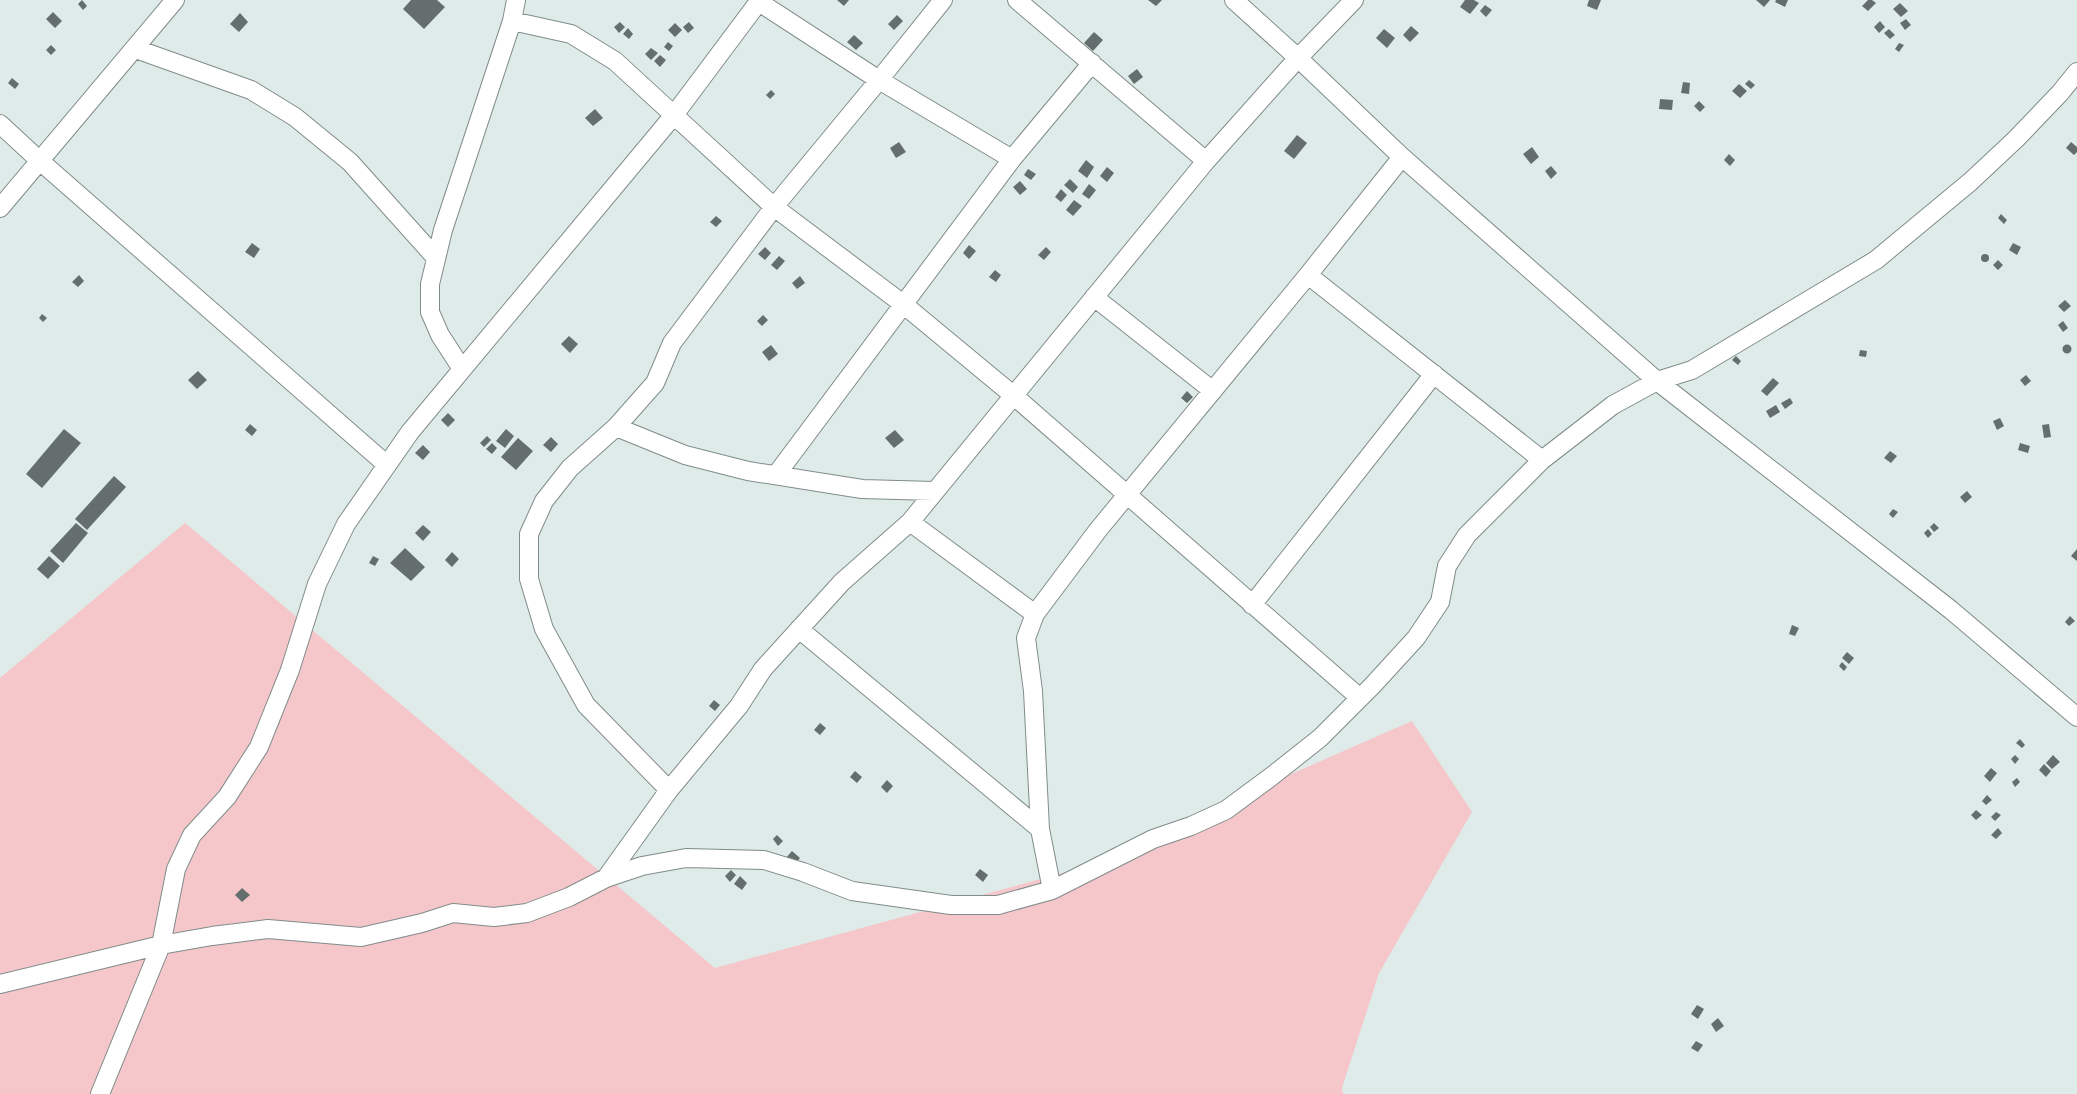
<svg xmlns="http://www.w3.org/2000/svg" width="2077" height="1094" font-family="Figtree,sans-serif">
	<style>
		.green { fill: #f5c7cb }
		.building { fill: #646f6d }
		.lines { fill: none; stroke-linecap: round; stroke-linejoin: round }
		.street-casing { stroke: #808c89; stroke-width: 20 }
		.street { stroke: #fff; stroke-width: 18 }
	</style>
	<rect width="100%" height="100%" fill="#deebe8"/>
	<path class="green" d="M185 523 715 968 1070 871 1412 721 1472 812 1379 973 1342 1088 1343 1094H0V678Z"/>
	<path class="building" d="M82 0 87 6 83 10 78 4Z
		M411 0H437L445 7 424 29 403 9Z
		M837 0H849L844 6Z
		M1148 0H1162L1156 6Z
		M1465 0H1474L1479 3 1470 14 1460 7Z
		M1589 0H1601L1597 10 1587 6Z
		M1756 0H1770L1764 7Z
		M1776 0H1788L1785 7 1775 2Z
		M1868 0H1872L1876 3 1868 11 1862 6Z
		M1900 3 1908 11 1901 17 1893 9Z
		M1485 5 1492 10 1486 17 1480 11Z
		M53 12 62 21 55 28 46 19Z
		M240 13 248 22 239 32 230 24Z
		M897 15 903 21 894 30 888 24Z
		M1906 19 1911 25 1905 30 1900 23Z
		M1880 21 1885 27 1879 33 1874 27Z
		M620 22 625 27 619 33 614 27Z
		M689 22 694 28 688 33 683 27Z
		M675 23 682 30 675 37 668 30Z
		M1411 26 1419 33 1410 42 1403 35Z
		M628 28 633 34 629 39 623 34Z
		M1384 29 1395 38 1387 48 1376 38Z
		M1889 29 1895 35 1890 39 1884 33Z
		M1094 32 1103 40 1093 51 1084 43Z
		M854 35 863 43 856 50 847 42Z
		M668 42 673 46 669 51 664 47Z
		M1899 43 1904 45 1899 52 1895 49Z
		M51 45 56 50 51 55 46 50Z
		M651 48 658 53 651 60 645 54Z
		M660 55 666 60 660 67 654 61Z
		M1137 69 1143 77 1134 84 1128 76Z
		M12 78 19 84 15 89 8 83Z
		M1749 80 1755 85 1751 89 1745 84Z
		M1683 82 1690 83 1689 94 1681 93Z
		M1739 84 1747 91 1740 98 1732 91Z
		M771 90 775 94 770 99 766 95Z
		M1660 99 1673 100 1672 110 1659 109Z
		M1699 101 1705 107 1700 112 1694 106Z
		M595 109 603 118 593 126 585 118Z
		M1297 135 1307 143 1294 159 1284 151Z
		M899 142 906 152 896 158 890 148Z
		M2071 142 2077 147V152L2074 155 2066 148Z
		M1532 147 1539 157 1531 164 1523 154Z
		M1729 154 1735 160 1730 166 1724 160Z
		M1086 160 1094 167 1087 178 1078 171Z
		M1551 166 1557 173 1551 179 1545 171Z
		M1107 167 1114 173 1107 182 1100 176Z
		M1028 169 1036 174 1031 180 1024 175Z
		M1070 179 1078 187 1073 193 1064 185Z
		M1020 181 1027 189 1020 195 1013 187Z
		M1089 184 1096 190 1089 199 1082 194Z
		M1061 189 1067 195 1061 202 1055 197Z
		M1074 200 1082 206 1073 216 1066 210Z
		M2001 214 2007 220 2004 224 1998 218Z
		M716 216 722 221 716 227 710 222Z
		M252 243 260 249 254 258 245 252Z
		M2013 243 2021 247 2017 255 2009 250Z
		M969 245 976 251 969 259 963 253Z
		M765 247 771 253 765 260 758 254Z
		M1046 247 1051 252 1044 260 1038 255Z
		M1981 258a4 4 0 1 1 8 0a4 4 0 1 1-8 0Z
		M779 256 785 261 777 270 771 265Z
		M1998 260 2003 265 1998 270 1993 265Z
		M995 270 1001 275 996 282 989 277Z
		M79 275 84 281 78 287 72 282Z
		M800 276 805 283 797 289 792 283Z
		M2065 300 2071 306 2064 312 2058 306Z
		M42 314 47 318 43 322 39 318Z
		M763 315 768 320 762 326 757 321Z
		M2063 321 2068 328 2063 332 2058 325Z
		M569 336 578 344 570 353 561 344Z
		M2062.5 349a4.5 4.5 0 1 1 9 0a4.5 4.5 0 1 1-9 0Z
		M771 345 778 354 769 361 762 352Z
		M1860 350 1867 351 1866 357 1859 356Z
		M1736 356 1741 361 1738 365 1732 360Z
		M198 371 207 380 197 389 188 380Z
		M2026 375 2031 381 2025 386 2020 380Z
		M1773 378 1779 383 1767 396 1761 391Z
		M1187 391 1193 397 1187 403 1181 398Z
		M1790 398 1793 403 1785 409 1781 403Z
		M1776 405 1780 412 1770 418 1766 411Z
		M448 413 455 420 448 427 441 420Z
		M2000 418 2004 426 1997 430 1993 421Z
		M250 424 257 430 252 436 245 430Z
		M2049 424 2051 437 2044 438 2042 425Z
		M64 429 81 443 42 488 26 474Z
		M506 429 514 436 505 448 496 441Z
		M895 430 904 440 894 448 885 438Z
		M487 436 491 440 484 447 480 443Z
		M551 437 558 444 551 452 543 445Z
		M518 438 533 451 516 470 501 457Z
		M492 443 497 448 492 454 486 449Z
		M2020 443 2030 446 2028 453 2018 450Z
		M423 445 430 452 423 460 415 453Z
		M1890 451 1897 456 1891 463 1884 458Z
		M114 476 126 487 87 530 75 519Z
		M1967 491 1972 497 1965 503 1960 497Z
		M1893 509 1898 512 1893 518 1889 514Z
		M76 523 88 533 63 563 50 551Z
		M1934 523 1939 528 1934 532 1930 527Z
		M423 525 431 532 423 541 415 533Z
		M1928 529 1932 534 1928 538 1924 533Z
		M405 548 425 567 411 581 390 563Z
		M2077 549V561L2071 556Z
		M452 552 459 559 452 567 445 560Z
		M49 556 60 566 48 579 37 569Z
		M373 556 379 559 375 566 369 563Z
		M2070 616 2075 621 2069 626 2065 622Z
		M1792 625 1799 628 1795 636 1789 634Z
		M1847 652 1854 658 1849 664 1842 658Z
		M1842 662 1847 667 1844 671 1839 666Z
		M714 700 720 705 715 711 709 706Z
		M820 723 826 728 820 735 814 730Z
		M2020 739 2025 745 2022 748 2016 743Z
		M2015 755 2019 759 2015 764 2011 759Z
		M2053 755 2060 762 2052 769 2046 763Z
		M2044 764 2051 771 2046 777 2039 770Z
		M1991 768 1997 773 1990 782 1984 776Z
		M855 771 862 777 857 783 850 777Z
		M2017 778 2020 782 2015 787 2012 782Z
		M887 780 893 786 887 793 881 787Z
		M1987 795 1992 800 1986 805 1982 801Z
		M1976 810 1982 815 1976 820 1971 815Z
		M1996 812 2001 815 1995 821 1991 817Z
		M1998 828 2002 833 1996 839 1991 835Z
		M777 835 783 841 778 846 773 839Z
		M792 851 800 858 793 866 785 859Z
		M980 869 988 875 983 882 975 875Z
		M731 870 736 875 730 882 725 876Z
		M740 876 747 883 742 890 734 884Z
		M242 888 250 895 242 902 235 895Z
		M1697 1005 1704 1009 1698 1019 1691 1014Z
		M1718 1018 1724 1026 1716 1032 1711 1024Z
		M1696 1041 1703 1045 1698 1052 1691 1048Z"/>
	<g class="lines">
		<g class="street-casing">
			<path id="street" d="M1017 0 1206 161
				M1234 0 1298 58 1402 157 1657 381 1951 610 2077 717
				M759 2 879 80 1012 159
				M512 21 571 34 615 61 774 207 903 304 1013 395 1360 698
				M136 49 251 90 295 117 350 162 436 258
				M0 124 40 161 387 465
				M0 208 175 0
				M1308 275 1542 460
				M1094 297 1213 391
				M462 369 440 335 430 312V284L443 230 512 21 516 0
				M616 427 685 455 748 471 862 489 934 491
				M776 475 1012 159 1092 63
				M910 522 1035 614
				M1252 605 1434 374
				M799 629 1040 829
				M669 790 586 705 544 629 529 579V534L544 501 570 468 616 427 655 383 672 343 774 207 879 80 943 0
				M606 878 669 790 739 706 763 669 842 582 910 522 1206 161 1298 58 1354 0
				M1052 890 1040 829 1033 691 1026 638 1035 614 1098 530 1308 275 1402 157
				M0 984 161 945 212 936 268 929 361 937 422 923 453 913 494 917 527 913 569 897 606 878 642 866 686 858 764 860 803 872 852 891 951 905H998L1052 890 1153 839 1191 826 1226 810 1272 776 1320 738 1372 686 1416 638 1440 602 1447 566 1467 535 1542 460 1613 405 1657 381 1692 370 1876 260 1970 182 2016 139 2060 93 2077 72
				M100 1094 161 945 176 869 192 835 227 797 259 747 290 670 317 584 346 524 410 432 674 115 760 0"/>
		</g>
		<use href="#street" class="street"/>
	</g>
</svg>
